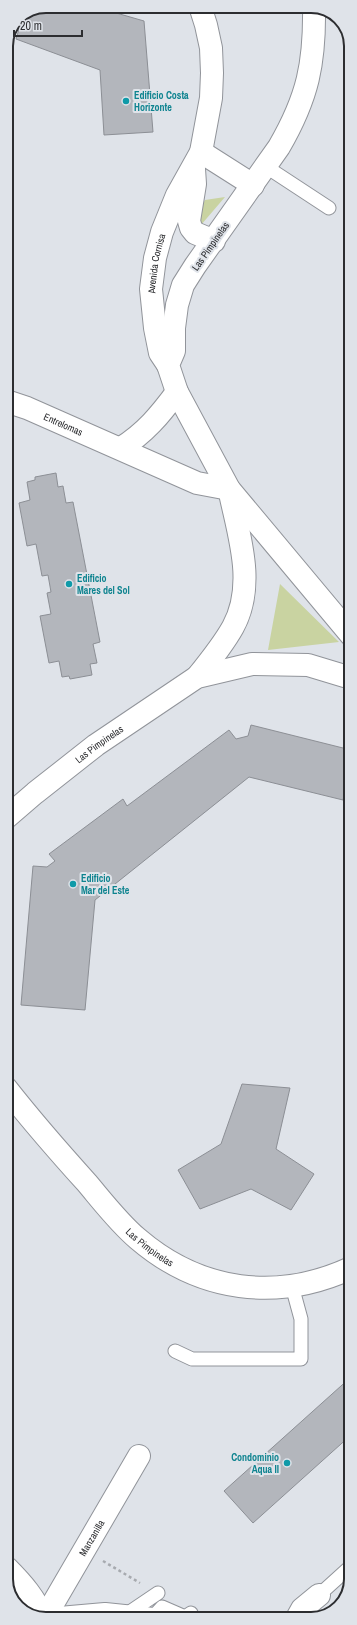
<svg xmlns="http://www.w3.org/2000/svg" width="357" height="1625" font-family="'Archivo Narrow',sans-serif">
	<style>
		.green { fill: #c9d3a1 }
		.building { fill: #b3b6bc; stroke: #8c8f95 }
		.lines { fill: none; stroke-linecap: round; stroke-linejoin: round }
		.service-casing { stroke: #91949a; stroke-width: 15 }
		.minor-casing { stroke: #91949a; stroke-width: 24 }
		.tertiary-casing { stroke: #91949a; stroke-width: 24 }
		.path { stroke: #a7aaaf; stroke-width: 2.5; stroke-dasharray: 3 3; stroke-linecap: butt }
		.service { stroke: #fff; stroke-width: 13 }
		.minor { stroke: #fff; stroke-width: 22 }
		.tertiary { stroke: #fff; stroke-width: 22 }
		.culture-dot { fill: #0f9aa8; stroke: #dfe3e9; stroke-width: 1.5 }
		.labels { text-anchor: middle; stroke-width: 4; stroke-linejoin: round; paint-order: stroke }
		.culture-label { font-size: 10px; font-weight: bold; fill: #0d838f; stroke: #dfe3e9; text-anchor: start }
		.street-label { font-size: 10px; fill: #2c2d30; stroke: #dfe3e9 }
		.rim { fill: none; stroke: #2c2d30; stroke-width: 2 }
	</style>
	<rect width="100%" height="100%" fill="#dfe3e9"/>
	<path class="green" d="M225 197 201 225 195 218 205 200Z
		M280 584 339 642 268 650Z"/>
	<path class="building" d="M46 6H92L144 21 153 132 104 135 100 70 16 39 23 16Z
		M56 473 58 487 63 486 66 503 73 502 100 642 93 644 97 663 90 664 92 675 70 679 69 676 62 677 59 661 49 663 40 616 51 614 47 593 51 592 48 575 42 576 36 544 27 546 19 503 30 500 27 482 35 480V477Z
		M251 725 351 750V767L343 800 249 777 95 900 85 1010 21 1005 33 866 47 867 55 861 49 854 123 799 127 806 229 730 236 739 248 736Z
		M242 1084 290 1088 276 1149 314 1174 291 1210 251 1189 200 1209 178 1170 221 1144Z
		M351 1377V1435L253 1523 224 1491Z"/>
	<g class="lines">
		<g class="service-casing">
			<path id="service" d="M265 166 329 208
				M175 1351 192 1359H301V1319L292 1286
				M319 1595 351 1566
				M124 1616 158 1593
				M152 1618 162 1607 185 1617 191 1613"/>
		</g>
		<g class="minor-casing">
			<g id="minor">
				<path d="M314 6C315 63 308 97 279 147L195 266 183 285 177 305 174 328V351L168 365 177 392 229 489 351 635"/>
				<path d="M201 152 253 185"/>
				<path d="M194 169 195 184 189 221 191 228 195 233 214 241"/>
				<path id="s1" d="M168 365 160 353 155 328 151 289 155 258 162 232 177 195 201 152 211 98 212 73 211 48 206 25 200 6"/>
				<path id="s2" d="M6 401 27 408 197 483 229 489"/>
				<path d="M121 448C145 433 160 415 177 392"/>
				<path d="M197 677C210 661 223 645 233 627 256 585 239 536 230 493"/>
				<path d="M7 1568C23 1584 35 1598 44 1619"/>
				<path d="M297 1618 302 1609 319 1595"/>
				<path id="s3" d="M44 1619 139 1456"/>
				<path d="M48 1619 105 1614 153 1619"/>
			</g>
		</g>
		<g class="tertiary-casing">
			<g id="tertiary">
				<path id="s4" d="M6 818 35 793 96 745 197 677 252 664 308 665 351 678"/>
				<path id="s5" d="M6 1088C32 1121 59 1152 87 1183 103 1202 119 1223 138 1239 200 1292 277 1302 351 1268"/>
			</g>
		</g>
		<path class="path" d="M103 1561 140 1583"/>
		<use href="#service" class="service"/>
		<use href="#minor" class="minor"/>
		<use href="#tertiary" class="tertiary"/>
	</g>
	<g class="culture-dot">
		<circle cx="126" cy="101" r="4"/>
		<circle cx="69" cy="584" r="4"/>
		<circle cx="73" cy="884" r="4"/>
		<circle cx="287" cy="1463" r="4"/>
	</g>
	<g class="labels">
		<g class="culture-label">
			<text x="134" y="99">Edificio Costa<tspan x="134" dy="12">Horizonte</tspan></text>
			<text x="77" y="582">Edificio<tspan x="77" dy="12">Mares del Sol</tspan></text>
			<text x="81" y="882">Edificio<tspan x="81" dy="12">Mar del Este</tspan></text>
			<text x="279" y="1461" text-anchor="end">Condominio<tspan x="279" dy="12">Aqua II</tspan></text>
		</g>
		<g class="street-label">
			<text transform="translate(210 246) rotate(-55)" y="4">Las Pimpinelas</text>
			<text dy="4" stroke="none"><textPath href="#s1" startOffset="105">Avenida Cornisa</textPath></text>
			<text dy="4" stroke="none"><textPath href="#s2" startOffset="62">Entrelomas</textPath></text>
			<text dy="4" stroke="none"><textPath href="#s4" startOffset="119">Las Pimpinelas</textPath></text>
			<text dy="4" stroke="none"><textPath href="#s5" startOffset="215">Las Pimpinelas</textPath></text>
			<text dy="4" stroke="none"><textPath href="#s3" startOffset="94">Manzanilla</textPath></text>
		</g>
	</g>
	<path d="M0 0H357V1625H0ZM46 13H311A33 33 0 0 1 344 46V1579A33 33 0 0 1 311 1612H46A33 33 0 0 1 13 1579V46A33 33 0 0 1 46 13Z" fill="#dfe3e9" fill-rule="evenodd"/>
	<path class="rim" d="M46 13H311A33 33 0 0 1 344 46V1579A33 33 0 0 1 311 1612H46A33 33 0 0 1 13 1579V46A33 33 0 0 1 46 13Z"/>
	<path d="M14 30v6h68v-6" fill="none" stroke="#2c2d30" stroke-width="2"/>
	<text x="20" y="30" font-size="12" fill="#2c2d30" stroke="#dfe3e9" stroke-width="3" paint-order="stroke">20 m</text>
</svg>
